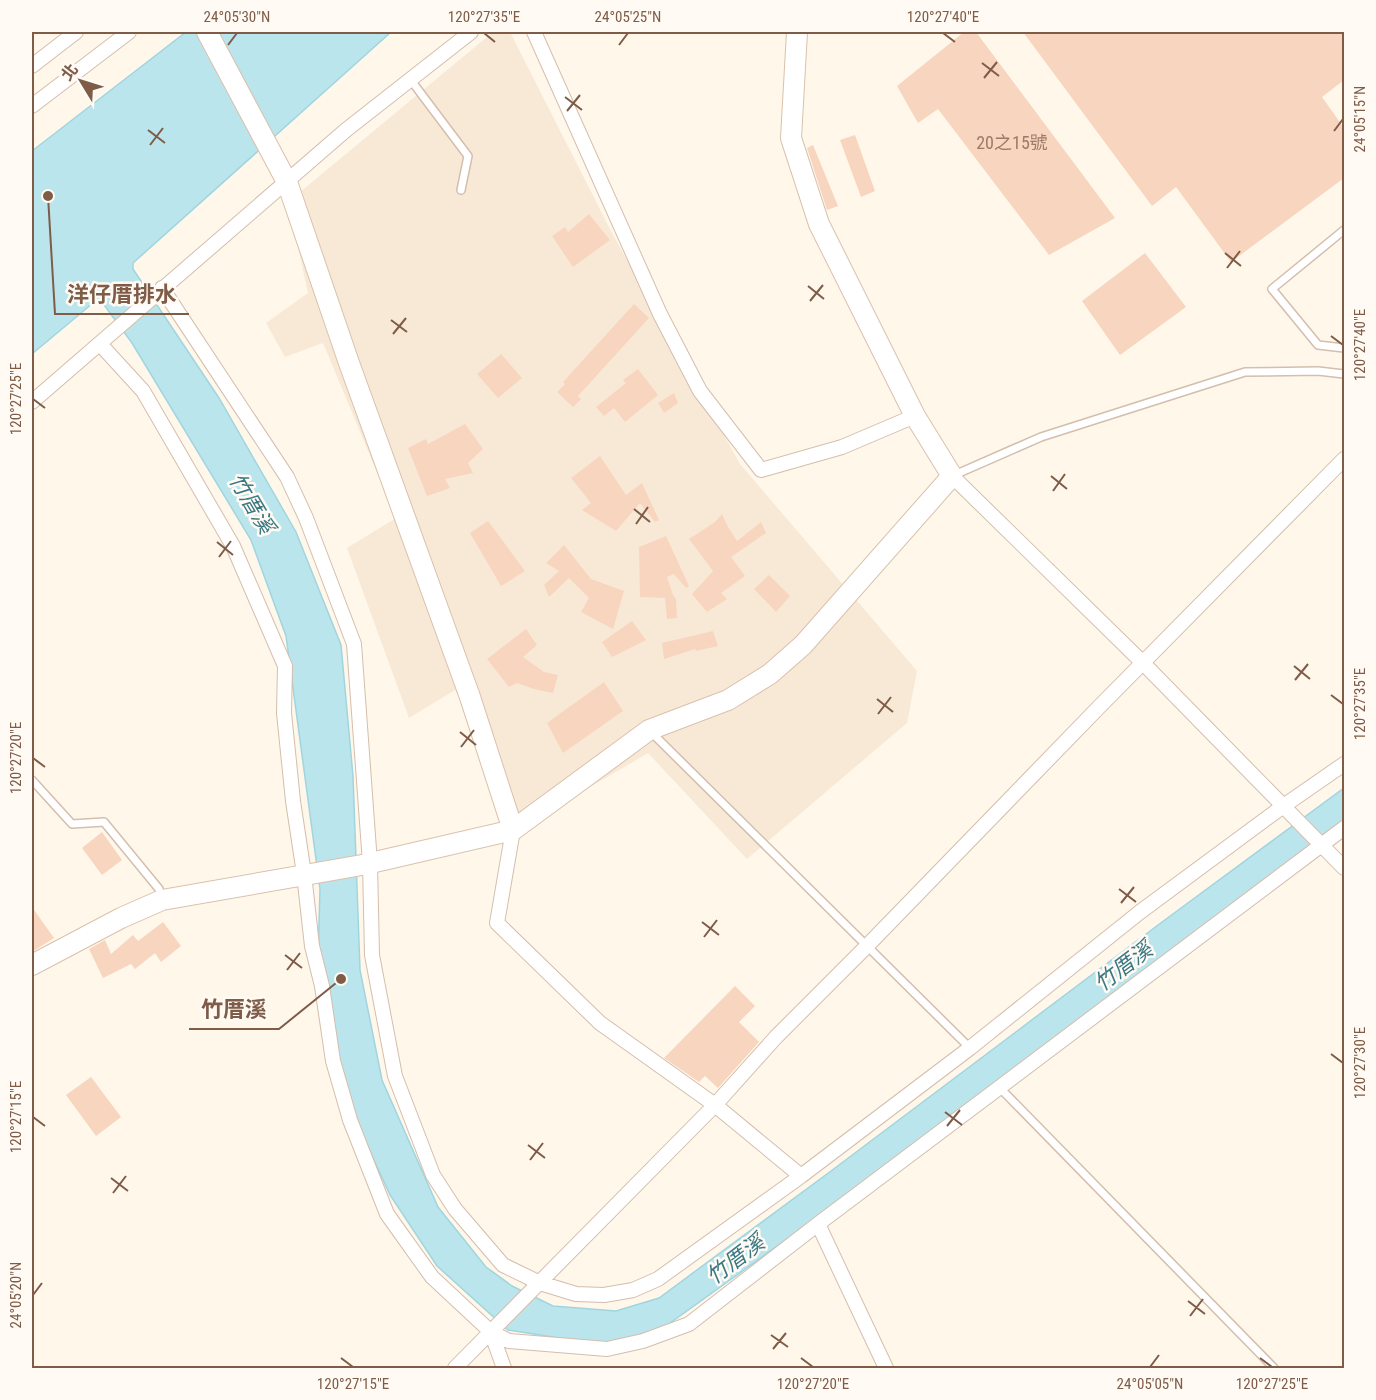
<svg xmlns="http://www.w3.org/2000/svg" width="1376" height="1400" font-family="'Roboto Condensed','Noto Sans TC',sans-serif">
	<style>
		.residential { fill: #f8e9d7 }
		.water { fill: #bbe5ec; stroke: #a0d5df; stroke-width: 1.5 }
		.building { fill: #f8d5be }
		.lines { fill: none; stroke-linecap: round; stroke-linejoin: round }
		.lane-casing { stroke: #d4bead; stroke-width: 10 }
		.street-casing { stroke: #d4bead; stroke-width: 16 }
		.secondary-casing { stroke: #dac1ac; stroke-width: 22 }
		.lane { stroke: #fff; stroke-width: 7 }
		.street { stroke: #fff; stroke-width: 14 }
		.secondary { stroke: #fff; stroke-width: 20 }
		.ticks { fill: none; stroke: #7e5c48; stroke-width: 2 }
		.labels { text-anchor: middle; stroke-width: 5; stroke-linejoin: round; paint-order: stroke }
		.number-label { font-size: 18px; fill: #9c7a66 }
		.water-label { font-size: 22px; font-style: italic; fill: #3a7884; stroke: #fffaf3 }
		.leader { fill: none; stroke: #7e5c48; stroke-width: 2 }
		.callout-dot { fill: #7e5c48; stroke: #fffaf3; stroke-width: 2 }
		.callout-label { font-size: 22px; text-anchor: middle; font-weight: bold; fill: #7e5c48; stroke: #fffaf3; stroke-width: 5; stroke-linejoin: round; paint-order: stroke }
		.neatline { fill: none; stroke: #7e5c48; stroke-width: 2 }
		.ticks-label { font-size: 15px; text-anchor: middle; fill: #7e5c48 }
	</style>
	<rect width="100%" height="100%" fill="#fff7ea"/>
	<path class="residential" d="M493 32H510L611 231 740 464 917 671 907 723 747 859 648 753 522 827 455 690 409 718 347 548 396 518 323 343 285 357 266 323 308 293 288 202Z"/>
	<path class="water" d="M186 32H391L133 263V269L219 398 296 532 341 645 353 776 360 970 382 1080 438 1207 486 1267 512 1286 553 1306 616 1311 659 1298 831 1171 1158 925 1344 788V826L995 1090 663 1328 604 1345 508 1330 437 1266 390 1195 348 1104 318 960 320 889 286 636 251 540 132 343 99 298 32 354V151Z"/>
	<path class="building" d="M964 32H976L1115 218 1049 255 938 109 918 123 897 86Z
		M1023 32H1344V80L1322 97 1344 128V178L1231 262 1176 187 1152 206Z
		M855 135 875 191 861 197 840 140Z
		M813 145 838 206 827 210 807 148Z
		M589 214 610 240 573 267 552 236 565 227 568 232Z
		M1145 253 1186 307 1120 355 1082 301Z
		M634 304 649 318 578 396 581 399 573 407 557 392 565 384 563 382Z
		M501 354 522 378 498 398 477 374Z
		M638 369 658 395 625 422 614 408 604 416 596 407 626 383 623 380Z
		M674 393 678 403 664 413 658 403Z
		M465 424 483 449 468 463 473 473 445 479 450 488 427 496 408 448 426 439 428 444Z
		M600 456 626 495 642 483 659 520 655 522 640 503 616 531 582 510 591 503 571 478Z
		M722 514 727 525 737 541 761 522 766 533 731 557 745 576 721 593 727 599 707 612 692 594 713 571 689 539 715 522Z
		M488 521 525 571 501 586 470 533Z
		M666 536 689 586 686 588 674 574 667 577 673 595 676 599 677 618 667 619 665 598 640 597 639 547Z
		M564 545 591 579 624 591 613 629 581 612 589 598 569 578 549 597 544 585 559 571 546 563Z
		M769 575 790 596 776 612 754 589Z
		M632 621 646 640 612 657 602 642Z
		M526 629 537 645 523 657 544 672 558 675 553 693 534 689 517 683 509 687 487 659Z
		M713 631 718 646 696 651 695 649 664 659 662 643Z
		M604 682 623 711 563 753 547 723Z
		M102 832 122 860 102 875 82 848Z
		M32 907 54 938 32 952Z
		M163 922 181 946 161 962 155 953 135 969 131 964 103 978 89 949 105 940 111 954 133 935 138 941Z
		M735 986 755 1006 739 1022 759 1042 718 1088 705 1076 699 1082 664 1058Z
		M91 1077 121 1117 96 1136 66 1095Z"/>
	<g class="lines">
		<g class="lane-casing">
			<path id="lane" d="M410 79 468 156 461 190
				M1344 230 1272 289 1318 345 1344 348
				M952 476 1041 437 1245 372 1318 371 1344 374
				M652 733 970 1048
				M32 780 72 824 104 822 159 889 162 899
				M999 1087 1274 1368"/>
		</g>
		<g class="street-casing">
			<path id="street" d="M534 32 660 314 700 391 761 470 842 447 915 416
				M32 66 76 32
				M32 106 129 32
				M162 288 287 477 306 518 354 644 370 863 372 955 395 1076 433 1175 455 1209 503 1265 540 1283 576 1294 604 1295 633 1290 658 1279 801 1176 970 1048 1140 912 1282 807 1344 764
				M100 344 143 391 233 546 285 666 284 713 293 801 304 874 312 946 322 986 333 1061 342 1092 350 1120 387 1214 432 1277 491 1332 509 1341 607 1349 643 1341 689 1324 818 1224 1344 828
				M32 402 346 130 471 32
				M952 476 1143 663 1344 868
				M513 830 497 923 600 1023 715 1105 801 1176
				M818 1224 886 1368
				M491 1332 504 1368
				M455 1368 715 1105 776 1037 867 946 1099 707 1344 459"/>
		</g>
		<g class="secondary-casing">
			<path id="secondary" d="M207 32 287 182 349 363 470 697 513 830
				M32 965 121 918 162 900 362 865 513 830 649 730 728 700 770 674 803 645 952 476 915 416 819 224 791 138 797 32"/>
		</g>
		<use href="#lane" class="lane"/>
		<use href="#street" class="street"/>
		<use href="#secondary" class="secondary"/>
	</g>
	<path class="ticks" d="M484 33 495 42M943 33 955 42M228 45 237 33M619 45 628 33M982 63 999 76M984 78 997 62M565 97 582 110M567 111 580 95M148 130 165 143M1334 131 1343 119M150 145 163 128M1225 253 1241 266M1227 268 1240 251M808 286 824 299M810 301 823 285M391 320 407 332M393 334 406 318M1331 336 1343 345M33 399 45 408M1051 476 1067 489M1053 491 1065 474M634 509 650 522M636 524 648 507M217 542 233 555M219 557 231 541M1294 666 1310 679M1295 680 1308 664M1331 695 1343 704M877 699 893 712M878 714 891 697M460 732 476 745M461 747 474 730M33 758 45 767M1119 889 1136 902M1121 903 1134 887M702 922 719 935M704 937 717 920M285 955 302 968M287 970 300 953M1331 1054 1343 1063M945 1112 962 1125M33 1117 45 1126M947 1126 960 1110M528 1145 545 1158M530 1160 543 1143M111 1178 128 1191M113 1193 126 1176M33 1295 42 1283M1188 1301 1205 1314M1190 1316 1203 1299M771 1335 788 1347M773 1349 786 1333M341 1358 353 1367M801 1358 813 1367M1260 1358 1272 1367M1150 1367 1159 1355"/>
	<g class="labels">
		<g class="number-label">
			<text x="1012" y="149">20之15號</text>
		</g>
		<g class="water-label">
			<text transform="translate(252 503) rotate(59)" y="8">竹厝溪</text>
			<text transform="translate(1123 966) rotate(-37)" y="8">竹厝溪</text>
			<text transform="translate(735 1259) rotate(-37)" y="8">竹厝溪</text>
		</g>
	</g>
	<path class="leader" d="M48 196L55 314H189M341 979L279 1029H189"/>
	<g class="callout-dot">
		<circle cx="48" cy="196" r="6"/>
		<circle cx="341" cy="979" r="6"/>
	</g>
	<g class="callout-label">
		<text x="122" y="302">洋仔厝排水</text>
		<text x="234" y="1017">竹厝溪</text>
	</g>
	<rect width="1376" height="1400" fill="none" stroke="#fffaf3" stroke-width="66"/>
	<g transform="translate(81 81) rotate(308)" stroke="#fffaf3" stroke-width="4.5" paint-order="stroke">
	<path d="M0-4.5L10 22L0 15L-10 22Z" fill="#7e5c48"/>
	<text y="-9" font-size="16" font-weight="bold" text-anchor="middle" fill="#7e5c48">北</text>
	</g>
	<rect x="33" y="33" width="1310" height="1334" class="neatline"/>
	<g class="ticks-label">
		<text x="237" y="22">24°05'30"N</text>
		<text x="484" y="22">120°27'35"E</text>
		<text x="628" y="22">24°05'25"N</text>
		<text x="943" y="22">120°27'40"E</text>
		<text transform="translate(1360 119) rotate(-90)" y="5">24°05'15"N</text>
		<text transform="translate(1360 345) rotate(-90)" y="5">120°27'40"E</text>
		<text transform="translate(16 399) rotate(-90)" y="5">120°27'25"E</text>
		<text transform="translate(1360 704) rotate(-90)" y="5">120°27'35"E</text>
		<text transform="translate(16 758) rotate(-90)" y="5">120°27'20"E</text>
		<text transform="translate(1360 1063) rotate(-90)" y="5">120°27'30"E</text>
		<text transform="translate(16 1117) rotate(-90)" y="5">120°27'15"E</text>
		<text transform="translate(16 1295) rotate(-90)" y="5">24°05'20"N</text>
		<text x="353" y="1389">120°27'15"E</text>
		<text x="813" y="1389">120°27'20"E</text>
		<text x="1150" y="1389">24°05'05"N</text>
		<text x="1272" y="1389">120°27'25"E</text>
	</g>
</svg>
